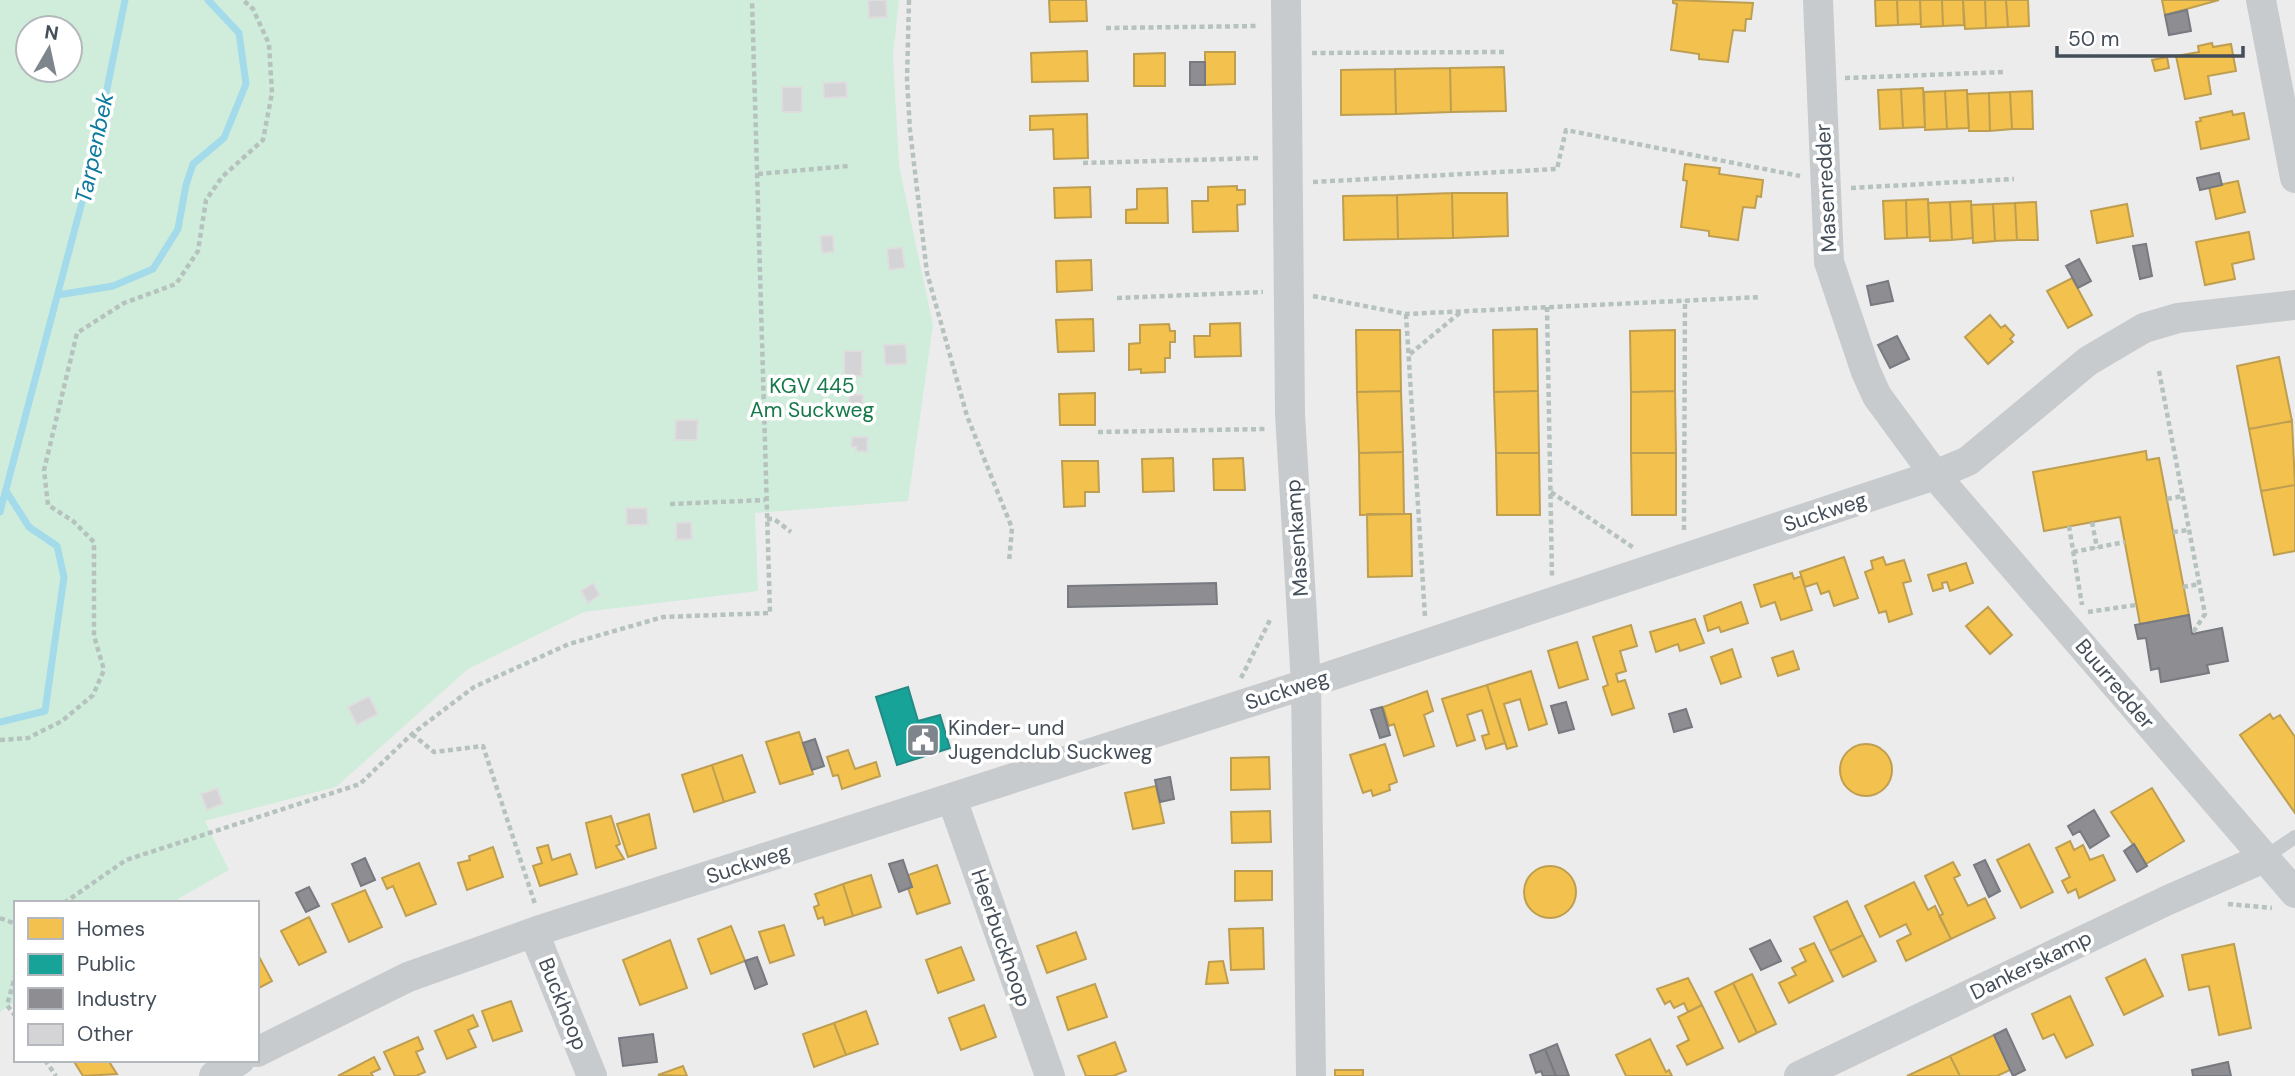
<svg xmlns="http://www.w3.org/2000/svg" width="2295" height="1076" font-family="'DM Sans',sans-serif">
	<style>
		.green { fill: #d0eddc; fill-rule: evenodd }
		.homes { fill: #f2c14e; stroke: #be9e51; stroke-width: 2 }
		.public { fill: #17a398; stroke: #248a85; stroke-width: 2 }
		.industry { fill: #8d8d92; stroke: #777a81; stroke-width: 2 }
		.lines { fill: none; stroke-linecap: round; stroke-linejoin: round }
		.stream { stroke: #a4dbeb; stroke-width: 7 }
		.building { fill: #d4d4d7; stroke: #dededf; stroke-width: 2 }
		.path { stroke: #b6c2be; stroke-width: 4.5; stroke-dasharray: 5 3.5; stroke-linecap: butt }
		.lane { stroke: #c8cbcd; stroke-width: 14 }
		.street { stroke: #c8cbcd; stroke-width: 30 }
		.labels { text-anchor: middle; stroke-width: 7; stroke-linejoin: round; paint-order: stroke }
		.street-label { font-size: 21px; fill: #444e59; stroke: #fff }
		.park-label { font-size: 21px; fill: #167949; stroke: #fff }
		.poi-label { font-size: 21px; fill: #444e59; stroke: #fff; text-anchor: start }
		.water-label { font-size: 23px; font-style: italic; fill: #0c7b9d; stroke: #fff }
	</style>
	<rect width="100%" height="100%" fill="#edecec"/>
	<path class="green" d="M0 0H899L893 56 899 165 933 325 908 501 755 513 758 591 584 612 468 669 336 787 205 821 229 870 171 903H16V1001L0 1012ZM28 28H70V70H28Z"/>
	<path class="homes" d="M1049 0H1086L1087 21 1050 22Z
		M1673 0 1753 3 1751 19H1746L1745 31 1733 30 1728 62 1699 59V54L1671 50 1677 4 1673 3Z
		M1875 0H1897L1898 25 1876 26Z
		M1897 0H1920L1921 24 1898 25Z
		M1920 0H1942L1943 26 1921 27Z
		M1942 0H1963L1964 25 1943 26Z
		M1963 0H1985L1986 28 1965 29Z
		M1985 0H2006L2008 27 1986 28Z
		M2006 0H2028L2029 26 2008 27Z
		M2162 0H2219L2165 15Z
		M2212 43 2213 47 2231 44 2236 71 2208 76 2211 94 2185 99 2176 56 2199 52 2198 46Z
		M1087 51 1088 81 1032 82 1031 53Z
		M1205 52H1235V84L1205 85Z
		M1165 53V86H1134V54Z
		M2167 57 2169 68 2155 71 2152 60Z
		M1504 67 1506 111 1451 112 1450 68Z
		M1450 68 1451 112 1396 114 1395 69Z
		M1395 69 1396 114 1341 115V70Z
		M1923 88 1925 127 1903 128 1901 89Z
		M1901 89 1903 128 1880 129 1878 90Z
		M1967 90 1969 128 1947 129 1945 91Z
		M1945 91 1947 129 1925 130 1924 92Z
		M2032 91 2033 129H2012L2010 92Z
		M2010 92 2012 129 1990 131 1989 93Z
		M1989 93 1990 131H1969L1967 94Z
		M2232 111 2233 115 2244 113 2249 139 2201 149 2196 122 2201 121 2200 118Z
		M1087 114 1088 158 1054 159 1053 129 1030 130V116Z
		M1685 164 1720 168 1719 174 1763 180 1761 197 1757 196 1755 208 1743 207 1738 240 1709 236V231L1681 227 1687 181 1683 180Z
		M2238 181 2245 212 2216 219 2209 187Z
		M1237 186V190H1245V204L1237 205 1238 231 1193 232 1192 201H1208V187Z
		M1090 187 1091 217 1055 218 1054 188Z
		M1167 188 1168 223H1126V210L1137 209V189Z
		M1452 193 1453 238 1398 239 1397 195Z
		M1452 193H1507L1508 236 1453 238Z
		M1397 195 1398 239 1344 240 1343 196Z
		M1928 199 1930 237 1907 238 1906 200Z
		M1906 200 1907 238 1885 239 1883 201Z
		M1971 201 1973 238 1952 240 1950 202Z
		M1950 202 1952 240 1930 241 1928 203Z
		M2036 202 2038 240H2017L2015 203Z
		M2015 203 2017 240 1995 241 1993 204Z
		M1993 204 1995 241 1973 243 1971 205Z
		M2127 204 2133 236 2097 243 2091 211Z
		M2249 232 2254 259 2232 264 2235 279 2205 285 2196 242Z
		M1091 260 1092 290 1057 292 1056 261Z
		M2072 278 2092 315 2068 328 2047 291Z
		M1990 315 2001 328 2005 325 2014 335 2010 339 2013 342 1988 364 1965 337Z
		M1093 319 1094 351 1058 352 1056 320Z
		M1240 323 1241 356 1195 357 1194 336H1210V324Z
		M1169 324 1170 331H1175V342H1170V358H1165V372L1141 373V369L1129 370V344L1140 343V325Z
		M1537 329 1538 391 1494 392 1493 330Z
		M1356 330H1400L1401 391 1357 392Z
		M1675 330V391L1631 392 1630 331Z
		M2279 357 2292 421 2249 429 2237 366Z
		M1401 391 1403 452 1359 453 1357 392Z
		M1538 391 1539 453H1496L1494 392Z
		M1675 391 1676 453H1631V392Z
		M1095 393V425H1060L1059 394Z
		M2292 421 2295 485 2261 491 2249 429Z
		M2146 451 2147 460 2159 458 2189 615 2140 624 2120 517 2044 531 2033 472Z
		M1403 452 1404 514 1360 515 1359 453Z
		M1496 453H1539L1540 515H1497Z
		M1631 453H1676V515H1632Z
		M1173 458 1174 491 1143 492 1142 459Z
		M1243 458 1245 490H1214L1213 459Z
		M1062 461H1098L1099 492H1085V506L1064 507Z
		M2295 485V551L2274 555 2261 491Z
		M1367 514H1411L1412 576 1368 577Z
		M1844 557 1858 598 1834 606 1829 591 1821 594 1817 583 1805 587 1800 572Z
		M1883 557 1886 565 1904 560 1911 581 1903 583 1912 614 1889 622 1886 611 1879 613 1865 572 1873 569 1871 561Z
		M1966 563 1973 583 1950 591 1947 582 1942 583 1943 588 1933 591 1928 575Z
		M1792 573 1794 579 1801 576 1812 610 1781 620 1775 602 1761 607 1754 585Z
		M1741 602 1748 623 1721 632 1719 627 1708 631 1704 616Z
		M1988 607 2012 635 1990 654 1966 626Z
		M1695 619 1704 643 1680 651 1678 644 1656 652 1650 632Z
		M1631 625 1637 646 1620 651 1626 671 1616 674 1618 682 1625 680 1634 708 1612 715 1603 687 1608 685 1593 637Z
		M1577 642 1588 679 1559 688 1548 651Z
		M1732 649 1741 677 1721 684 1711 657Z
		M1793 651 1799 669 1778 676 1772 658Z
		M1531 671 1547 724 1529 730 1520 699 1504 704 1517 746 1507 749 1487 685Z
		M1487 685 1505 743 1486 749 1482 736 1489 734 1482 710 1467 715 1475 740 1457 746 1442 699Z
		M1427 691 1433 711 1424 715 1434 746 1404 756 1394 724 1389 726 1383 707Z
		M2270 714 2273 719 2280 715 2295 737V813L2240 735Z
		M799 732 813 774 780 784 766 742Z
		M1840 770a26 26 0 1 1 52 0a26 26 0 1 1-52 0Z
		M1385 744 1397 782 1389 785 1390 790 1373 796 1371 790 1363 793 1350 755Z
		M848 750 855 769 876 762 880 776 842 789 838 775 833 776 827 757Z
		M742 755 755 792 724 802 712 765Z
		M1269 757 1270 789 1231 790V758Z
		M712 765 724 802 694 812 682 775Z
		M1156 786 1164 823 1133 829 1125 793Z
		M2152 788 2184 841 2146 864 2111 812Z
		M1270 811 1271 842 1232 843 1231 812Z
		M649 814 656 848 628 857 617 824Z
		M611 816 620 844 616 846 624 859 596 868 586 823Z
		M2070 841 2074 850 2083 845 2090 860 2103 855 2115 880 2079 898 2076 889 2068 893 2062 881 2070 877 2056 848Z
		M2029 844 2053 892 2021 908 1997 860Z
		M548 845 552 860 570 854 577 874 540 886 533 866 542 863 537 848Z
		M493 847 503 877 467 890 458 863 470 860 469 856Z
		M1953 862 1960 875 1954 878 1968 906 1985 898 1995 918 1951 939 1939 916 1943 914 1925 876Z
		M419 863 436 904 406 916 393 886 387 889 382 878Z
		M937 865 950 903 917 914 908 888 912 887 908 875Z
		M1524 892a26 26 0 1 1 52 0a26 26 0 1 1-52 0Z
		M1235 871H1272V900L1235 901Z
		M871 875 881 907 853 916 843 884Z
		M1914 882 1928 910 1935 906 1951 939 1906 961 1897 941 1911 934 1906 924 1880 937 1865 906Z
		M843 884 853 916 825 925 823 917 818 919 814 907 819 905 815 894Z
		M365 890 382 927 349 942 332 904Z
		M1847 901 1863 935 1830 951 1814 917Z
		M309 917 326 952 299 965 281 931Z
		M784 925 794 955 770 963 759 932Z
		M731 926 745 961 711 974 698 939Z
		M1263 928 1264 969 1231 970 1229 929Z
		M1076 932 1086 959 1047 973 1037 946Z
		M1863 935 1876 961 1843 977 1830 951Z
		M670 940 687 988 640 1005 623 960Z
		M1814 943 1833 981 1789 1003 1779 983 1796 975 1792 968 1806 961 1800 949Z
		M2234 944 2251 1028 2219 1035 2209 986 2189 990 2182 955Z
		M961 947 974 980 938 993 926 960Z
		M257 953 272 981 257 989Z
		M2145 959 2163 996 2124 1015 2106 978Z
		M1223 961 1228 983 1206 984 1209 962Z
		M1752 974 1776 1024 1757 1033 1733 983Z
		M1688 978 1702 1005 1688 1012 1684 1003 1674 1008 1670 1001 1665 1004 1657 989Z
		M1733 983 1757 1033 1739 1042 1715 992Z
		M1095 984 1107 1017 1068 1030 1057 997Z
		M2070 996 2093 1045 2066 1058 2054 1034 2043 1039 2032 1014Z
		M511 1001 522 1031 493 1041 482 1011Z
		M984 1005 996 1037 961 1050 949 1018Z
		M1702 1005 1723 1048 1687 1065 1677 1046 1689 1040 1678 1017Z
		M866 1011 878 1044 846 1055 834 1023Z
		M473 1015 478 1026 468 1030 476 1047 447 1059 435 1031Z
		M834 1023 846 1055 814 1067 803 1034Z
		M1994 1035 2010 1070 1997 1076H1960L1950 1056Z
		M418 1037 423 1049 416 1052 425 1072 416 1076H395L384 1052Z
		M1650 1039 1666 1072 1669 1070 1672 1076H1626L1616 1055Z
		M1115 1042 1126 1071 1113 1076H1086L1078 1056Z
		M1950 1056 1960 1076H1907Z
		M374 1057 380 1069 371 1073 373 1076H338Z
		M73 1060H108L117 1074 83 1076Z
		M683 1066 687 1076 658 1075Z
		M1335 1070H1363V1076H1335Z"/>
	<path class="public" d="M908 687 918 721 940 715 950 748 897 765 876 697Z"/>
	<path class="industry" d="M2187 10 2191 31 2169 35 2165 15Z
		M1190 62H1205V85H1190Z
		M2219 173 2222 185 2200 190 2197 178Z
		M2146 244 2152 276 2140 279 2133 246Z
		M2079 259 2091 281 2078 288 2066 266Z
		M1888 281 1893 301 1871 305 1867 286Z
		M1897 336 1909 359 1890 368 1878 345Z
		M1216 583 1217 604 1068 607V586Z
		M2189 615 2192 634 2222 628 2228 661 2207 665 2209 673 2161 682 2159 668 2151 670 2146 638 2138 639 2135 625Z
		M1566 702 1574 729 1559 733 1551 706Z
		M1382 707 1390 735 1380 738 1371 710Z
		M1686 709 1692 727 1674 732 1669 714Z
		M815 739 824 766 812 770 803 743Z
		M1170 777 1174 799 1160 802 1155 780Z
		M2094 810 2109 836 2090 848 2080 831 2073 835 2068 826Z
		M2134 844 2147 866 2137 872 2124 851Z
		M365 858 375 880 361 886 352 864Z
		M903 860 912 887 899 892 889 864Z
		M1985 860 2000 891 1989 897 1974 865Z
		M309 887 319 906 306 912 296 893Z
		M1770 940 1781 961 1761 970 1750 949Z
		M757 957 767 984 755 989 745 961Z
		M2006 1029 2025 1070 2013 1076 1994 1035Z
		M653 1034 657 1062 623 1066 619 1038Z
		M1557 1044 1569 1076H1556L1545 1049Z
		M1545 1049 1556 1076H1543L1541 1071 1536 1073 1530 1055Z
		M2228 1062 2231 1076H2193L2192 1070Z"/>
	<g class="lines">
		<path class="stream" d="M58 295 113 286 153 269 178 229 186 185 193 164 224 138 246 84 239 33 208 0
			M0 512 91 168 125 0
			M0 722 45 711 64 577 57 546 29 527 6 491"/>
	</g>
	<path class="building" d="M868 0H886L887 17 869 18Z
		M846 82 847 97 824 98 823 83Z
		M782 87H802V112H782Z
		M833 235 834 252 822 253 820 236Z
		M902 247 905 268 889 270 887 249Z
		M906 344 907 364 885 365 884 345Z
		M844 351H862V376H844Z
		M849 394 863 395 862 412 848 411Z
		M676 420H698L697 440H675Z
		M852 437H868L867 452 856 451V447H851Z
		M626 508H647L648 525H627Z
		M691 522 692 539 676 540V523Z
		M593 583 600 595 588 603 581 591Z
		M369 696 378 714 357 725 348 707Z
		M217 788 223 804 207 810 201 794Z"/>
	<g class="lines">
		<path class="path" d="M909 0 907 80 910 130 927 273 967 416 1012 528 1009 562
			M1106 28 1259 26
			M1312 53 1504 52
			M1845 78 2005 72
			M1083 163 1261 158
			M758 174 849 166
			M1313 182 1557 169 1566 130 1800 176
			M1851 188 2014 179
			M1313 296 1406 314 1761 297
			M1117 298 1263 292
			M1547 307 1552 576
			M1406 314 1425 617
			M1410 354 1462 311
			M2159 371 2205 614 2192 634
			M1098 432 1265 429
			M1551 492 1634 548
			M2167 499 2183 496
			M670 504 765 500
			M767 519H774L791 532
			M2092 522 2097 548
			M2069 526 2082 605
			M1684 530 1685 300
			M2173 532 2189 530
			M2073 552 2125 542
			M2183 587 2199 584
			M2088 612 2136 605
			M1241 678 1270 620
			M412 734 434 752 483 746 535 904
			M0 740 28 738 62 721 93 695 104 670 94 636V542L73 521 48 505 44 470 77 333 124 303 176 284 198 251 206 200 222 177 263 140 272 93 269 44 253 9 243 0
			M64 903 126 860 360 784 412 734 474 687 569 644 663 617 770 613 752 0
			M2228 904 2272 908
			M0 918 16 924
			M16 973 7 1005 16 1017
			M45 1060 56 1076"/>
		<path class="lane" d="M2264 858 2295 837"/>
		<path class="street" d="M1286 0 1290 414 1306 684 1311 1076
			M1818 0 1829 262 1866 372 1877 396 1935 475 2295 893
			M2261 0 2295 178
			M952 799 1050 1076
			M534 933 592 1076
			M257 1052 408 977 543 929 1306 684 1935 475 1968 461 2088 361 2144 328 2178 318 2295 305
			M214 1076 240 1060
			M1799 1076 2168 900 2264 858"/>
	</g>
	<defs>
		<g id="civic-square" transform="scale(1.75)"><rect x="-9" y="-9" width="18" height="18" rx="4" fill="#7f858c" stroke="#fff"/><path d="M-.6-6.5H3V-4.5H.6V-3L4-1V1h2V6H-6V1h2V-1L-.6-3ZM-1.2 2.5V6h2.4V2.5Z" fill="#fff"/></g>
	</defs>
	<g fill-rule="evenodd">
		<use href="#civic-square" x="923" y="740"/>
	</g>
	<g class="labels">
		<g class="street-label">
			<text transform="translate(1826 188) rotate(-93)" y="7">Masenredder</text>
			<text transform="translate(1825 512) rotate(-18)" y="7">Suckweg</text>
			<text transform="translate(1297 538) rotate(-94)" y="7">Masenkamp</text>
			<text transform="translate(2115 684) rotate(50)" y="7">Buurredder</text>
			<text transform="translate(1287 690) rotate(-18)" y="7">Suckweg</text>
			<text transform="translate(748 864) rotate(-18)" y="7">Suckweg</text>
			<text transform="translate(1001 938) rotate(71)" y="7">Heerbuckhoop</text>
			<text transform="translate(2031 965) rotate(-26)" y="7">Dankerskamp</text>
			<text transform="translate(563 1004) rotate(68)" y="7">Buckhoop</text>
		</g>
		<g class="park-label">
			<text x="812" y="393">KGV 445<tspan x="812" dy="24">Am Suckweg</tspan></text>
		</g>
		<g class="poi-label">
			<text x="948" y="735">Kinder- und<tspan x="948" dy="24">Jugendclub Suckweg</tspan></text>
		</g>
		<g class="water-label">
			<text transform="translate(94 148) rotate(-78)" y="8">Tarpenbek</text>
		</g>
	</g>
	<rect x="14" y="901" width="245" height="161" fill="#ffffff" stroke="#b4b8bd" stroke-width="2"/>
	<rect x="28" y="918" width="35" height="21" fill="#f2c14e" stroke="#b4b8bd" stroke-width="2"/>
	<text x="77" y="936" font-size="21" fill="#444e59">Homes</text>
	<rect x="28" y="954" width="35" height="21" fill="#17a398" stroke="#b4b8bd" stroke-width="2"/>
	<text x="77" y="971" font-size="21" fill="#444e59">Public</text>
	<rect x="28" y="988" width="35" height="21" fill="#8d8d92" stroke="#b4b8bd" stroke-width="2"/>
	<text x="77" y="1006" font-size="21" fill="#444e59">Industry</text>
	<rect x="28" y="1024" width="35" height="21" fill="#d4d4d7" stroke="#b4b8bd" stroke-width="2"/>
	<text x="77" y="1041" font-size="21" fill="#444e59">Other</text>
	<g transform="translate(49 49) rotate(9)"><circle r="33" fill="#ffffff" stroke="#b4b8bd" stroke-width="2"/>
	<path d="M0-5L12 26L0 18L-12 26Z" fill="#7f858c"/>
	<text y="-10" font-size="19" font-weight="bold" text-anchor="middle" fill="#444e59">N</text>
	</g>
	<path d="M2057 46v10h186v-10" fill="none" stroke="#444e59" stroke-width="3.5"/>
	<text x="2068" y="46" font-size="21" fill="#444e59" stroke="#ffffff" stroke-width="5" paint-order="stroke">50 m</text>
</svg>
